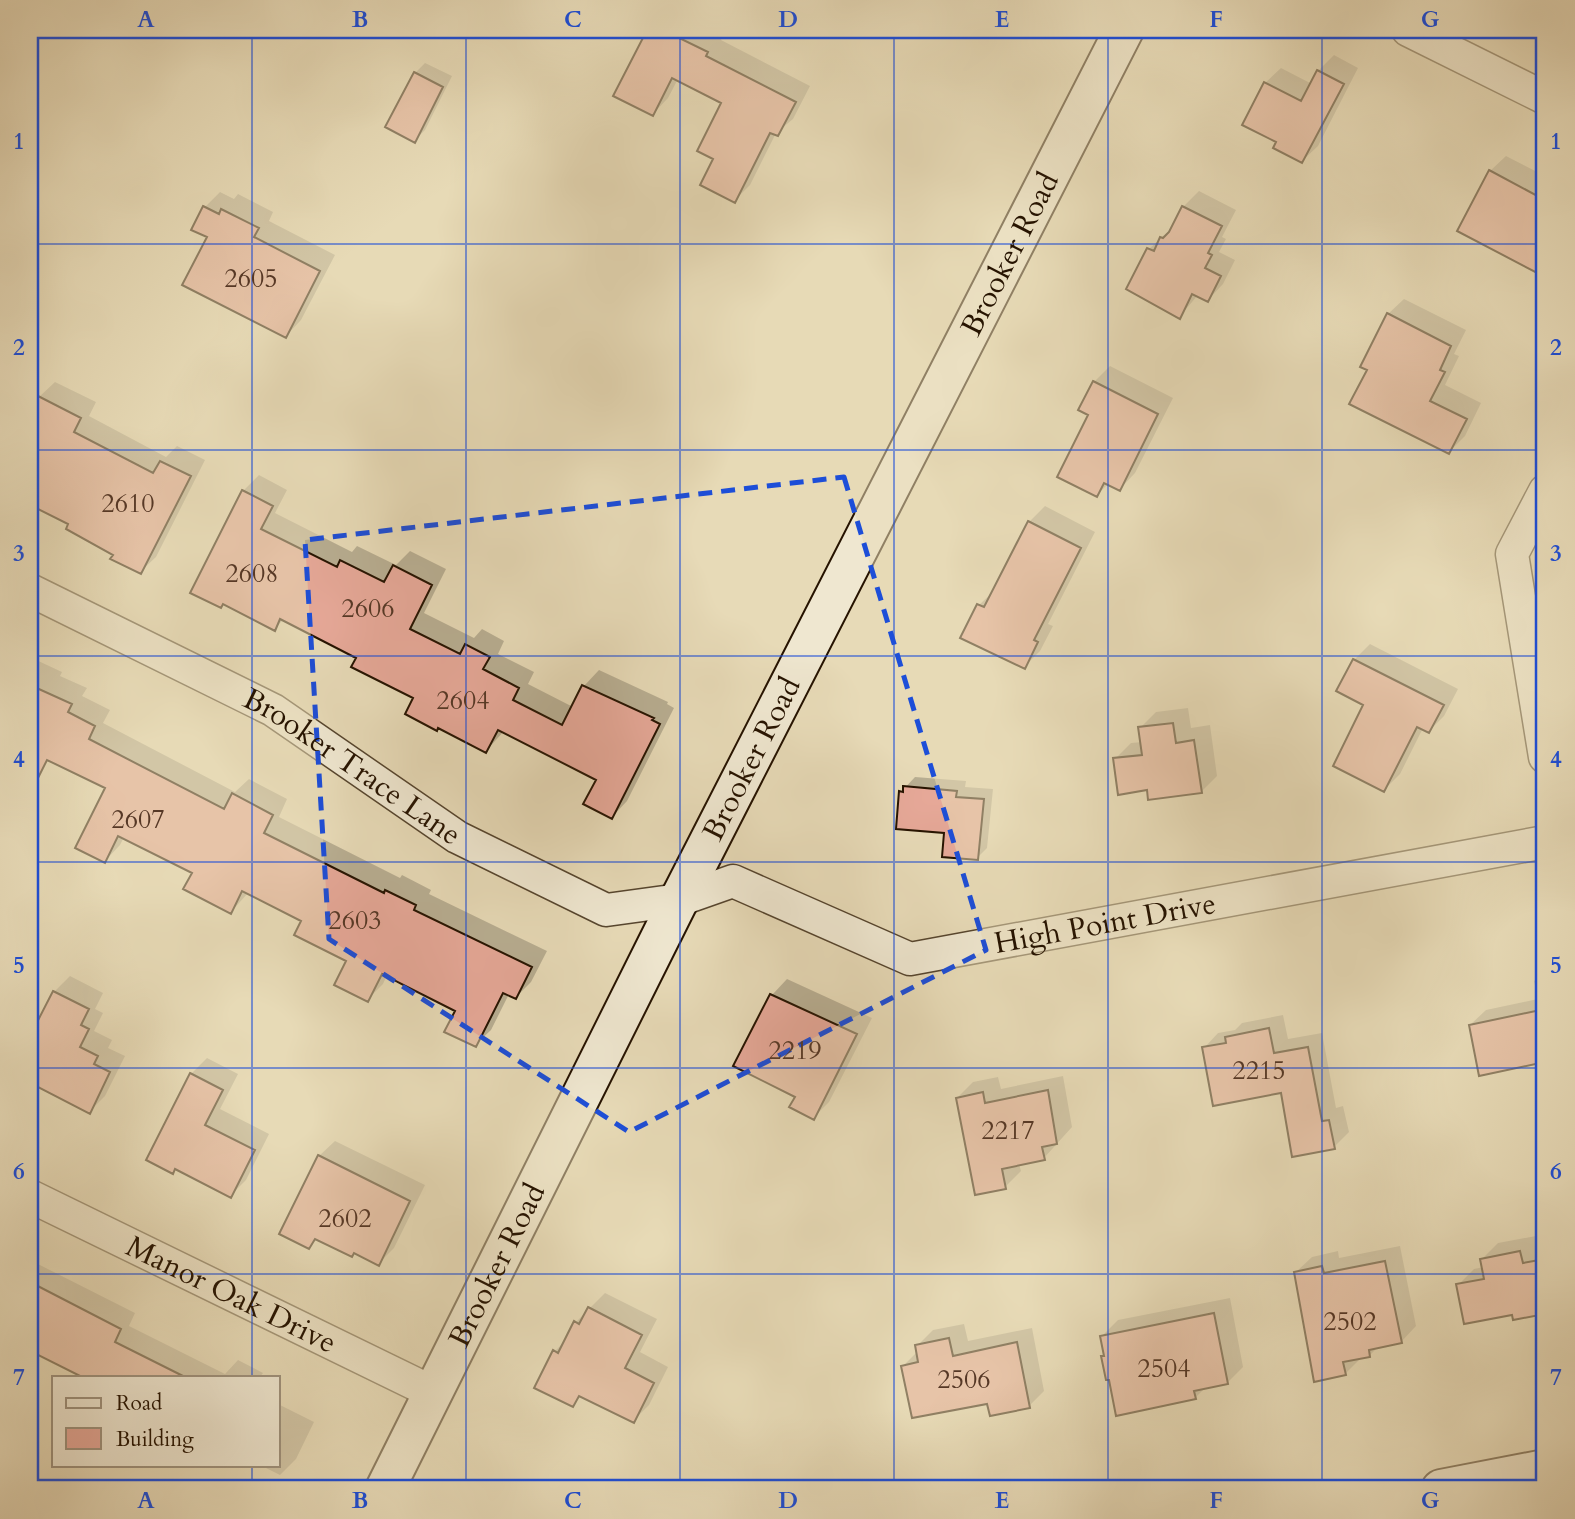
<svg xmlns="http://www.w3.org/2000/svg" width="1575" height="1519" font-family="Cardo,serif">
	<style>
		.shadow { fill: #0003 }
		.building { fill: #e6a898; stroke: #261300; stroke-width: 2 }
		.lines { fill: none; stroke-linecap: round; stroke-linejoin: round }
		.street-casing { stroke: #56452e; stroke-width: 35 }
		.secondary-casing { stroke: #261300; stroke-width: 42 }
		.street { stroke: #efe7d0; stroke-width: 32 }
		.secondary { stroke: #efe7d0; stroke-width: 38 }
		.marked { fill: none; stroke: #1d4ed8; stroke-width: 5; stroke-dasharray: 14 9; stroke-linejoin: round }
		.grid { fill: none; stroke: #1d4ed8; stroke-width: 2; stroke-opacity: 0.55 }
		.labels { text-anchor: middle; stroke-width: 6; stroke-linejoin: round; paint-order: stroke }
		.number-label { font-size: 26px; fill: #563826 }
		.street-label { font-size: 30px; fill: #261300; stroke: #efe7d0 }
		.neatline { fill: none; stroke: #1d4ed8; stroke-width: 2.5 }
		.grid-label { font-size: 23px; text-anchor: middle; font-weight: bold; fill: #1d4ed8 }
	</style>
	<rect width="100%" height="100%" fill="#e7dab7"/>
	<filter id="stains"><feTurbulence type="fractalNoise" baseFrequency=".00286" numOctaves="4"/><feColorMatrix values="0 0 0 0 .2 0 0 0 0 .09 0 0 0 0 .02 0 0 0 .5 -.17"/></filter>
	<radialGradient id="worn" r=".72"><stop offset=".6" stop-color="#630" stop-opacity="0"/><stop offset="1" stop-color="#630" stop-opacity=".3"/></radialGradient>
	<path class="shadow" d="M649 30H709L723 36 721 40 810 86 793 119 776 133 750 185 734 201 715 158 724 102 678 79 668 98 653 114 616 95Z
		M1334 55 1358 68 1318 146 1302 161 1278 141 1265 83 1281 68 1312 84 1318 71Z
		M425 63 452 76 425 130 415 140V73Z
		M1506 156 1545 176V275L1459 230 1490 171Z
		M1199 191 1236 210 1222 237 1226 239 1219 252 1235 260 1223 284 1208 300 1198 295 1180 316 1149 249 1173 227 1183 207Z
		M220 192 234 199 238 194 273 212 269 221 335 255 301 320 286 336 205 207Z
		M1404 299 1466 330 1454 354 1459 356 1445 385 1481 403 1465 436 1449 452 1369 369 1388 314Z
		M1110 366 1173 398 1135 473 1120 489 1109 483 1097 495 1091 414 1094 382Z
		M55 382 96 402 89 416 166 457 177 446 205 460 156 557 140 572 71 524 30 503V392L39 397Z
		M259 475 287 490 275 513 352 552 357 546 396 565 410 551 446 569 424 613 474 638 482 629 504 641 498 654 534 672 528 684 573 707 584 686 599 670 668 702 667 704 674 708 627 801 612 817 598 779 504 731 486 751 358 657 284 619 274 629 243 491Z
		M1045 506 1095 532 1048 624 1053 626 1040 651 1024 667 979 605 995 590 1029 522Z
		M1370 644 1458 689 1444 716 1429 731 1423 728 1400 774 1384 790 1354 660Z
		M32 658 62 672 60 676 87 688 82 696 110 710 103 723 235 792 249 779 287 799 279 817 400 878 402 875 431 890 429 894 547 951 531 982 516 997 509 994 491 1030 475 1045 457 1010 387 975 383 984 367 1000 348 960 303 921 248 893 231 912 194 872 124 837 120 845 105 861 108 788 48 759 44 763 30 755V660Z
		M1188 708 1191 728 1210 725 1217 776 1201 792 1149 788 1115 759 1131 743 1142 742 1140 728 1156 712Z
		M915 777 966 781 965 787 993 789 987 848 977 858 901 792Z
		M1545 970V1071H1542L1540 1061 1470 1025 1486 1010 1538 999 1534 981Z
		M70 976 103 993 95 1009 103 1013 94 1031 112 1040 108 1048 125 1056 105 1096 89 1112 40 1087 36 1091 30 1088V1040L54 992Z
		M787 979 872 1018 829 1102 814 1117 797 1096 736 1065 772 995Z
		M1283 1015 1288 1039 1322 1033 1336 1108 1343 1106 1349 1132 1334 1147 1282 1091 1204 1048 1218 1033 1235 1030 1242 1023Z
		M207 1058 238 1074 220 1109 269 1134 246 1180 230 1196 176 1168 173 1172 191 1074Z
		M1063 1076 1072 1127 1044 1158 1019 1164 1021 1171 1005 1187 957 1098 973 1082 998 1077 1001 1089Z
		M335 1141 425 1185 394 1248 378 1264 355 1252 318 1238 309 1247 319 1156Z
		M1536 1236 1538 1249 1545 1247V1309L1541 1313 1514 1312 1458 1285 1474 1269 1484 1267 1482 1259 1498 1243Z
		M1400 1246 1416 1326 1401 1342 1379 1346 1369 1356 1361 1358 1345 1374 1296 1272 1312 1257 1338 1251 1339 1258Z
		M30 1260 135 1313 129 1326 225 1374 238 1360 263 1373 260 1377H86L63 1366 67 1359 30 1340Z
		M605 1293 657 1319 640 1352 668 1367 649 1405 633 1421 582 1395 573 1405 555 1351 568 1338 576 1322Z
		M1230 1298 1243 1367 1228 1382 1206 1387 1195 1398 1111 1378 1103 1357 1106 1354 1102 1336 1118 1320Z
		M964 1324 968 1341 1032 1328 1044 1391 1029 1406 989 1402 903 1366 918 1351 917 1346 933 1330Z
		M278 1404 314 1422 296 1459 280 1475 260 1465H278Z"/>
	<path class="building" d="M647 30H663L708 52 706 56 796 102 778 136 770 133 735 203 700 185 713 159 697 151 721 103 672 78 653 116 613 96Z
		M1317 70 1344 84 1302 163 1273 148 1276 142 1242 125 1264 82 1301 101Z
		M414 72 443 87 415 143 385 127Z
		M1489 170 1545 200V277L1457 231Z
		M203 206 219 214 221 209 259 228 254 237 320 271 286 338 182 285 207 237 191 230Z
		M1182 206 1222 226 1208 253 1212 255 1205 268 1221 276 1208 302 1192 294 1180 319 1126 289 1147 248 1154 251 1160 237 1163 238 1169 232Z
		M1387 313 1451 346 1440 370 1445 372 1430 401 1467 419 1449 454 1349 404 1367 370 1360 367Z
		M1093 381 1158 414 1120 491 1104 483 1097 497 1057 477 1088 415 1078 410Z
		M38 396 81 418 74 432 153 473 160 461 191 476 141 574 110 559 113 555 66 529 68 524 30 505V411Z
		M242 490 273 506 261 529 337 567 340 560 384 582 393 565 432 585 410 629 460 654 465 644 490 657 483 669 519 688 513 700 562 725 582 685 654 718 652 720 660 724 612 819 583 804 596 780 498 730 486 753 438 728 437 731 405 714 413 698 351 667 356 658 280 619 275 631 223 604 221 608 190 593Z
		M1028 521 1081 548 1034 640 1038 642 1025 669 960 638 977 604 984 607Z
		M1353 659 1444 705 1429 733 1417 727 1384 792 1333 766 1363 705 1336 691Z
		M30 685 72 704 68 712 95 726 89 739 224 809 232 793 273 815 264 833 384 893 385 890 416 905 414 910 532 967 516 999 503 993 476 1047 444 1032 455 1011 382 974 368 1002 334 985 346 961 294 935 301 921 242 891 231 914 183 889 192 873 118 836 105 863 75 848 105 788 47 760 30 794Z
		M1173 723 1176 743 1194 740 1202 793 1148 800 1147 790 1118 795 1113 758 1142 755 1138 727Z
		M903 786 957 791 956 797 984 799 978 860 942 857 944 833 896 829 899 791 903 792Z
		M53 991 89 1009 81 1025 89 1029 80 1047 98 1056 94 1064 110 1072 90 1114 30 1083V1036Z
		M770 994 857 1034 814 1120 789 1107 795 1097 733 1066Z
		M1545 1009V1062L1479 1076 1469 1025Z
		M1269 1028 1274 1053 1308 1047 1322 1121 1329 1120 1335 1149 1292 1157 1281 1093 1213 1106 1202 1047 1226 1043 1225 1037Z
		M190 1073 223 1090 205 1125 255 1150 231 1198 175 1169 173 1174 146 1160Z
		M1048 1090 1057 1144 1042 1147 1045 1160 1002 1169 1006 1189 975 1195 956 1098 983 1092 985 1103Z
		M318 1155 410 1201 379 1266 354 1253 352 1257 315 1239 309 1249 279 1234Z
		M1520 1251 1523 1263 1545 1259V1314L1513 1320 1512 1315 1464 1324 1456 1284 1484 1279 1480 1259Z
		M1385 1261 1402 1343 1369 1350 1370 1357 1343 1362 1346 1375 1314 1382 1294 1272 1322 1266 1324 1273Z
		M30 1282 121 1329 115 1342 185 1377H82L30 1351Z
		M588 1307 642 1335 625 1368 654 1383 634 1423 579 1396 573 1407 534 1388 553 1350 558 1353 574 1321 579 1324Z
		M1214 1313 1228 1384 1194 1391 1196 1399 1116 1416 1109 1380H1106L1101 1356H1104L1100 1336Z
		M949 1338 953 1356 1017 1342 1030 1408 990 1416 987 1404 912 1418 901 1366 918 1362 915 1345Z"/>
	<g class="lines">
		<g class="street-casing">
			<g id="street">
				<path d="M1408 30 1545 98"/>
				<path d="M1545 491 1512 554 1545 757"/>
				<path id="s1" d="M30 590 273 710 457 837 606 910 679 900 733 881 910 959 1545 842"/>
				<path id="s2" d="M30 1196 434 1393"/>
			</g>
		</g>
		<g class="secondary-casing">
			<g id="secondary">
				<path id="s3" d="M385 1489 679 900 1124 30"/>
				<path d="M1441 1489 1545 1469"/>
			</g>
		</g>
		<use href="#street" class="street"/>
		<use href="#secondary" class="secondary"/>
	</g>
	<path d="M0 0H1575V1519H0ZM844 477 986 950 629 1132 329 939 305 540Z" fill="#e7dab7" fill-opacity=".55" fill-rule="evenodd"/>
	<path class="marked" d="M844 477 986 950 629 1132 329 939 305 540Z"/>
	<path class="grid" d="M252 30V1377M466 30V1489M680 30V1489M894 30V1489M1108 30V1489M1322 30V1489M30 244H1545M30 450H1545M30 656H1545M30 862H1545M30 1068H1545M30 1274H1545M252 1465V1489"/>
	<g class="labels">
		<g class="number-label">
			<text x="251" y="287">2605</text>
			<text x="128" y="512">2610</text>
			<text x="252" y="582">2608</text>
			<text x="368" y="617">2606</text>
			<text x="463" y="709">2604</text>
			<text x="138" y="828">2607</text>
			<text x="355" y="929">2603</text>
			<text x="795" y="1059">2219</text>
			<text x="1259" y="1079">2215</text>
			<text x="1008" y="1139">2217</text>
			<text x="345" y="1227">2602</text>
			<text x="1350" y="1330">2502</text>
			<text x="1164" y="1377">2504</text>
			<text x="964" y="1388">2506</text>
		</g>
		<g class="street-label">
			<text dy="10" stroke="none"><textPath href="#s3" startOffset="1384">Brooker Road</textPath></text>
			<text dy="10" stroke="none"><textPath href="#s3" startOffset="817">Brooker Road</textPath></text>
			<text dy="10" stroke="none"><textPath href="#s1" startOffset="368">Brooker Trace Lane</textPath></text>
			<text dy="10" stroke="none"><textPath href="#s1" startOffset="1183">High Point Drive</textPath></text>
			<text dy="10" stroke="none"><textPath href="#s3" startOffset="250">Brooker Road</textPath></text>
			<text dy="10" stroke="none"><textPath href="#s2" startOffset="224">Manor Oak Drive</textPath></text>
		</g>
	</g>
	<rect width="1575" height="1519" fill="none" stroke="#e7dab7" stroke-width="77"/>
	<rect x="52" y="1376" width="228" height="91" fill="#efe7d0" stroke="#9f927d" stroke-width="2"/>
	<rect x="66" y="1398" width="35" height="10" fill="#efe7d0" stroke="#9f927d" stroke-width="2"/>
	<text x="116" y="1410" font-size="21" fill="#261300">Road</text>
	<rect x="66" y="1428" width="35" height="21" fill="#e6a898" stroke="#9f927d" stroke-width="2"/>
	<text x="116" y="1446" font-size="21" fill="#261300">Building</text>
	<rect x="38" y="38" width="1498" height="1442" class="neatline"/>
	<g class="grid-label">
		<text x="146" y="27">A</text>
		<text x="360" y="27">B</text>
		<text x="573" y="27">C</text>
		<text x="788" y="27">D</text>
		<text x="1002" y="27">E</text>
		<text x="1216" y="27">F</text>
		<text x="1430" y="27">G</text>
		<text x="19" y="149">1</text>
		<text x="1556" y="149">1</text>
		<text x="19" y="355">2</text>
		<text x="1556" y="355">2</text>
		<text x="19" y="561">3</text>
		<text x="1556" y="561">3</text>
		<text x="19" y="767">4</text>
		<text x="1556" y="767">4</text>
		<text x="19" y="973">5</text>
		<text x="1556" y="973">5</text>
		<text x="19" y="1179">6</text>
		<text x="1556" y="1179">6</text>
		<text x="19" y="1385">7</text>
		<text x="1556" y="1385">7</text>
		<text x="146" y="1508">A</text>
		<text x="360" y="1508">B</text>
		<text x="573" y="1508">C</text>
		<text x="788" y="1508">D</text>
		<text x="1002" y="1508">E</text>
		<text x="1216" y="1508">F</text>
		<text x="1430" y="1508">G</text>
	</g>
	<rect width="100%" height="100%" filter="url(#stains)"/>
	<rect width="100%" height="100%" fill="url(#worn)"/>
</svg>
